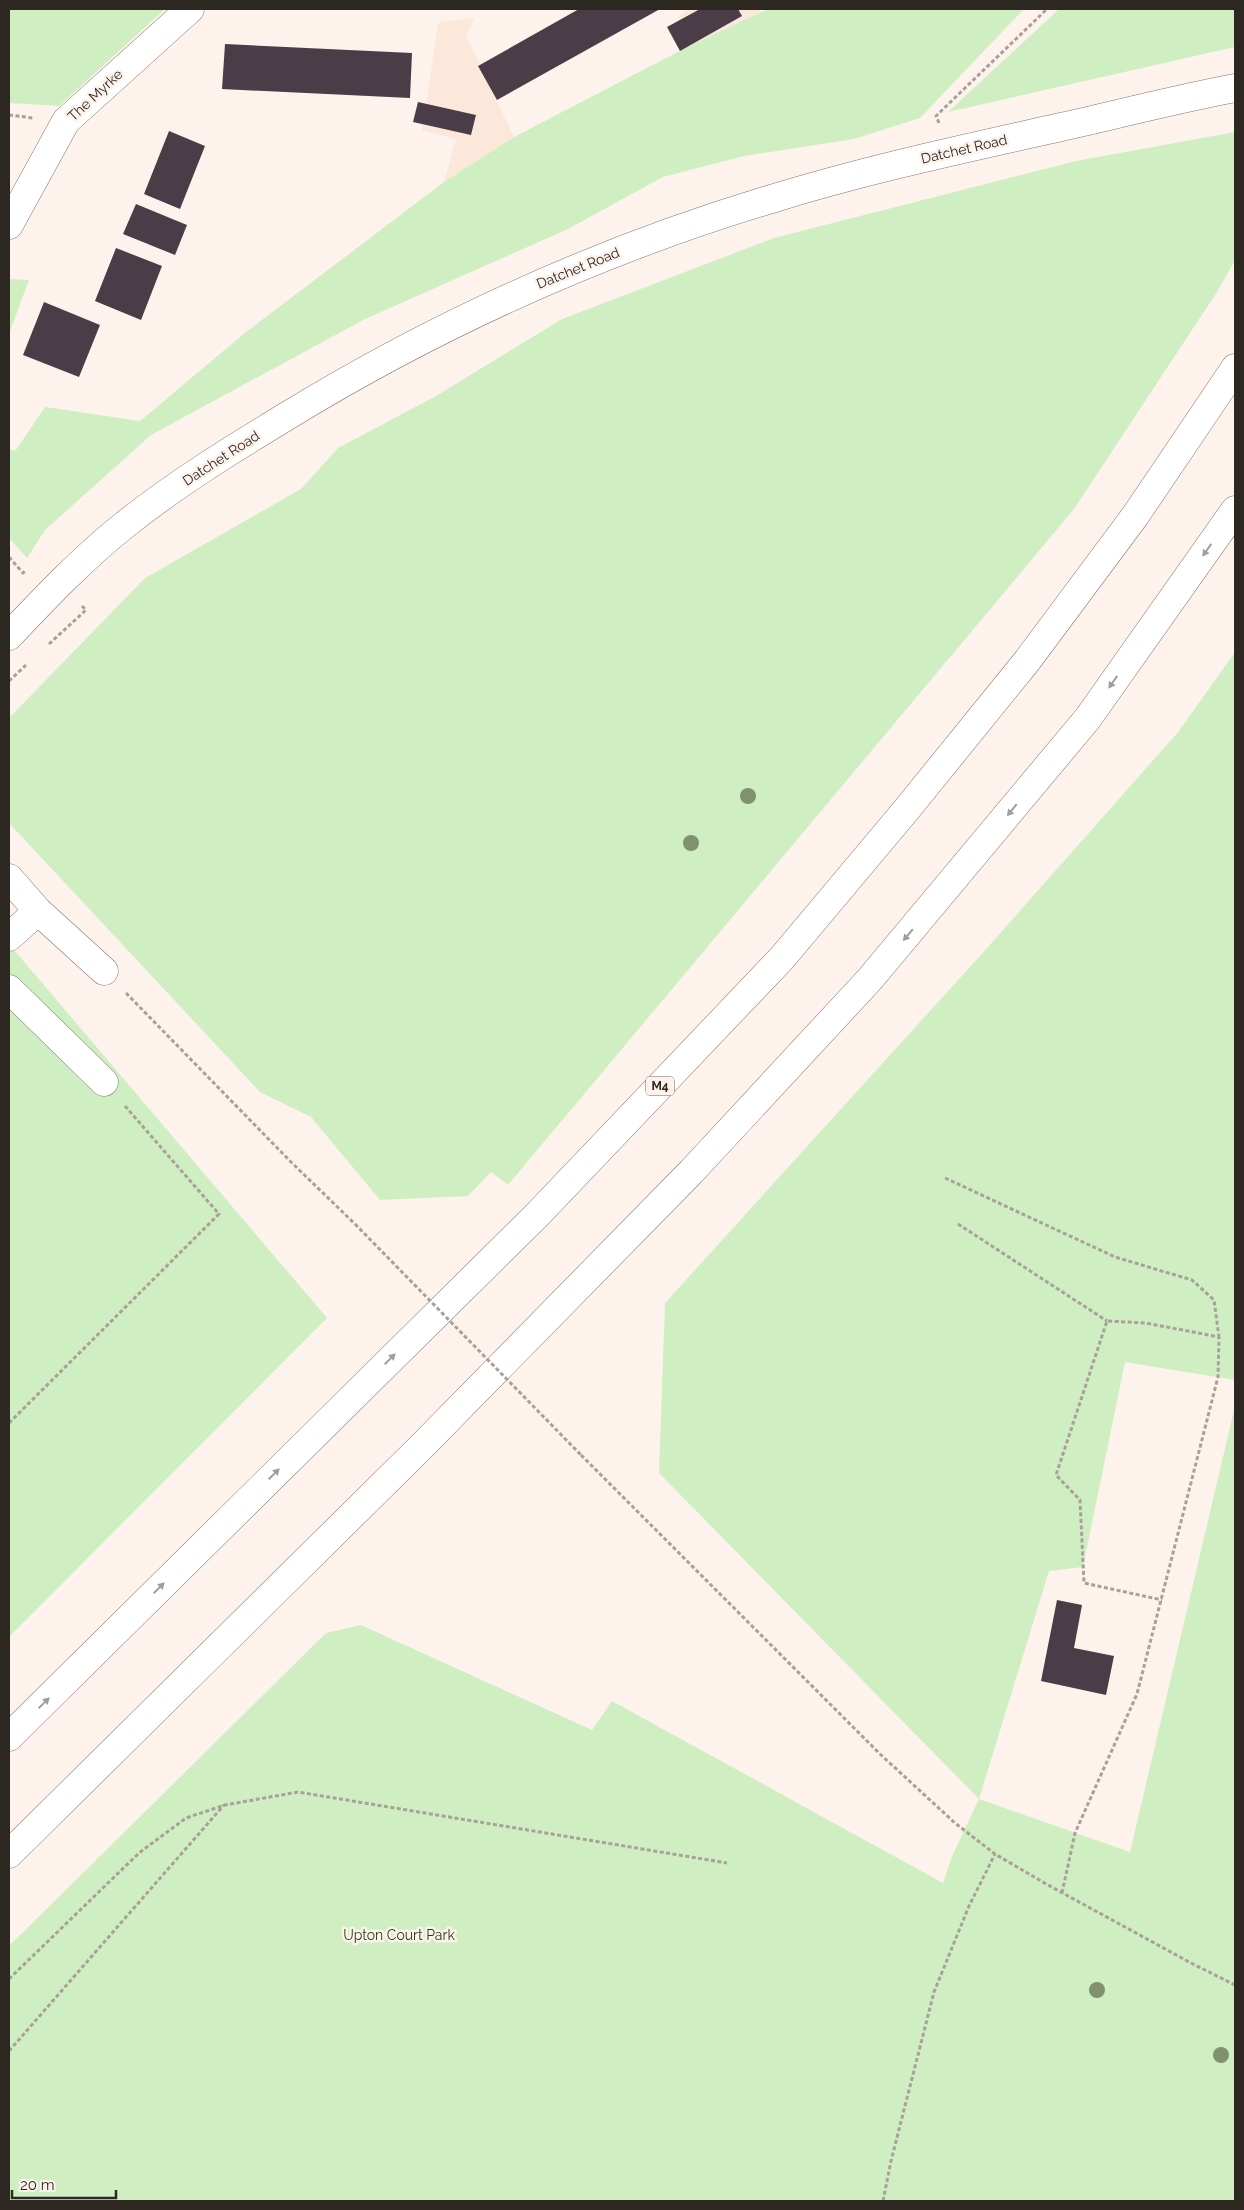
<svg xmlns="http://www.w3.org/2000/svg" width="1244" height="2210" font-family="Raleway,sans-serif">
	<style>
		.built { fill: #fce8db }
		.green { fill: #cfefc3 }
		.building { fill: #4b3d47 }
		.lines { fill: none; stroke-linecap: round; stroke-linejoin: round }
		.minor-casing { stroke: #85756b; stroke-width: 29 }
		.major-casing { stroke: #85756b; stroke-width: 29 }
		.highway-casing { stroke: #85756b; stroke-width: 29 }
		.path { stroke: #a9a09a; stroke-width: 3; stroke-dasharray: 4 2.5; stroke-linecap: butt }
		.minor { stroke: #fff; stroke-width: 28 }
		.major { stroke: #fff; stroke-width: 28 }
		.highway { stroke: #fff; stroke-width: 28 }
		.path-bridge { stroke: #a9a09a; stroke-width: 3; stroke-dasharray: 4 2.5; stroke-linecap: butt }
		.tree { fill: #81906f }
		.oneway { fill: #a09e9c }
		.labels { text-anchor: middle; stroke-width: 5; stroke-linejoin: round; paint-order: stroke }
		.shield { fill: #fdf3ec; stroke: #6b645f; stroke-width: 1 }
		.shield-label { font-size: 12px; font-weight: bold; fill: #2d2722 }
		.street-label { font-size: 14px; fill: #2d2722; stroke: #fdf3ec }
		.park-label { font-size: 14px; fill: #1c3f09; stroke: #fdf3ec }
	</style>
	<rect width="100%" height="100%" fill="#fdf3ec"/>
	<path class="built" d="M683 9H759L761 12 693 44 678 16 685 12Z
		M474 18 466 36 514 137 444 182 456 139 422 130 437 31 439 22Z"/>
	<path class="green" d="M9 9H165L59 106 9 103Z
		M768 9H1024L920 118 854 139 744 156 663 177 568 229 363 320 151 435 45 530 27 558 9 538V450H16L45 407 140 421 246 332 444 182 514 137 693 44Z
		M1059 9H1235V47L948 112Z
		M1235 132V260L1217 292 1074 509 508 1185 491 1172 468 1196 380 1200 311 1117 260 1092 9 823V718L145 578 301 489 338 448 436 396 562 319 774 238 1076 161Z
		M9 279 29 280 9 334Z
		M1235 652V1380L1125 1362 1083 1567 1049 1571 979 1799 1130 1852 1235 1406V2201H9V1946L326 1633 361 1625 592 1730 612 1701 943 1883 953 1854 979 1799 659 1473 665 1303 988 947 1179 731Z
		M9 944 327 1318 9 1637Z"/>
	<path class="building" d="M579 9H660L497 100 478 66Z
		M700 9H738L742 16 680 51 667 27Z
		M225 44 412 53 410 98 222 89Z
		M418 102 476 115 471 135 413 122Z
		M169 131 205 146 180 209 144 194Z
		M136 204 187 225 175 255 123 234Z
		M116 248 162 266 141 320 95 301Z
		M44 302 100 325 79 377 23 355Z
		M1057 1600 1082 1605 1074 1648 1114 1656 1106 1695 1041 1681Z"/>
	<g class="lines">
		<g class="minor-casing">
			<path id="minor" d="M9 225 66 121 190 9
				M9 878 38 911 104 971
				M9 937 38 911
				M9 989 104 1082"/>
		</g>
		<g class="major-casing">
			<path id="major" d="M9 636C45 598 81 560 122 527 174 485 231 450 287 416 438 324 599 251 768 200 864 170 963 149 1061 127 1119 114 1177 99 1235 88"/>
		</g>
		<g class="highway-casing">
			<path id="highway" d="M9 1737 538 1214 782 958 907 809 1027 661 1135 516 1235 368
				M9 1854 423 1445 691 1172 870 979 1088 718 1235 510"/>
		</g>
		<path class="path" d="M9 115 33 118
			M939 123 936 116 1047 9
			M9 557 23 573 25 571
			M49 644 86 610 82 606
			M9 681 26 665
			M126 993 291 1162 355 1224
			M945 1178 1115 1257 1192 1280 1214 1300 1219 1337
			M958 1224 1107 1321
			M9 1423 219 1214 125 1106
			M581 1455 880 1754 955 1823 995 1854 1048 1885 1191 1963 1235 1985
			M1062 1893 1075 1833 1137 1694 1218 1377 1219 1337 1146 1323 1107 1321 1056 1475 1080 1500 1084 1583 1162 1600
			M9 1979 139 1853 186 1818 225 1805 298 1792 727 1863
			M9 2051 224 1805
			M883 2201 891 2161 934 1992 969 1906 995 1854"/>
		<use href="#minor" class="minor"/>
		<use href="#major" class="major"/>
		<use href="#highway" class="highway"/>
		<path class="path-bridge" d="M355 1224 581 1455"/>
	</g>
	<g class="tree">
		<circle cx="748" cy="796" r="8"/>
		<circle cx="691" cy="843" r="8"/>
		<circle cx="1097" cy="1990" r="8"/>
		<circle cx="1221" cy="2055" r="8"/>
	</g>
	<defs><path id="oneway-solid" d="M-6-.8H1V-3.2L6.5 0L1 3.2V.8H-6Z" transform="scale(1.25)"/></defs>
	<g class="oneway">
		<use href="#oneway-solid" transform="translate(1207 550) rotate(125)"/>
		<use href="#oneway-solid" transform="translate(1113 682) rotate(125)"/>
		<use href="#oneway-solid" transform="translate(1012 810) rotate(129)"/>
		<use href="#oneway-solid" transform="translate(908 935) rotate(130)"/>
		<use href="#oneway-solid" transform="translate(390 1359) rotate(-45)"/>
		<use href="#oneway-solid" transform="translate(274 1474) rotate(-45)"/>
		<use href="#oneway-solid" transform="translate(159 1588) rotate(-45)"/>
		<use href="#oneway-solid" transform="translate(44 1703) rotate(-44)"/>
	</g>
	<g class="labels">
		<rect class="shield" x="646" y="1076.5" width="28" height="19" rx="4"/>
		<g class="shield-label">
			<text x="660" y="1090">M4</text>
		</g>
		<g class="street-label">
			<text transform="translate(95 95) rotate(-43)" y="5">The Myrke</text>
			<text transform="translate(964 149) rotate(-13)" y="5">Datchet Road</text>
			<text transform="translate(578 268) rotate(-22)" y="5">Datchet Road</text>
			<text transform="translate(221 458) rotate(-33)" y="5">Datchet Road</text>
		</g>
		<g class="park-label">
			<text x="399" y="1940">Upton Court Park</text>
		</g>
	</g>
	<rect width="1244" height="2210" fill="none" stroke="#2d2722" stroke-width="20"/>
	<path d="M12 2190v8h104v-8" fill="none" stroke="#2d2722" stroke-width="2.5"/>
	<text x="20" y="2190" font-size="15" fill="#2d2722" stroke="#fdf3ec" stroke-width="4" paint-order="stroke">20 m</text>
</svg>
